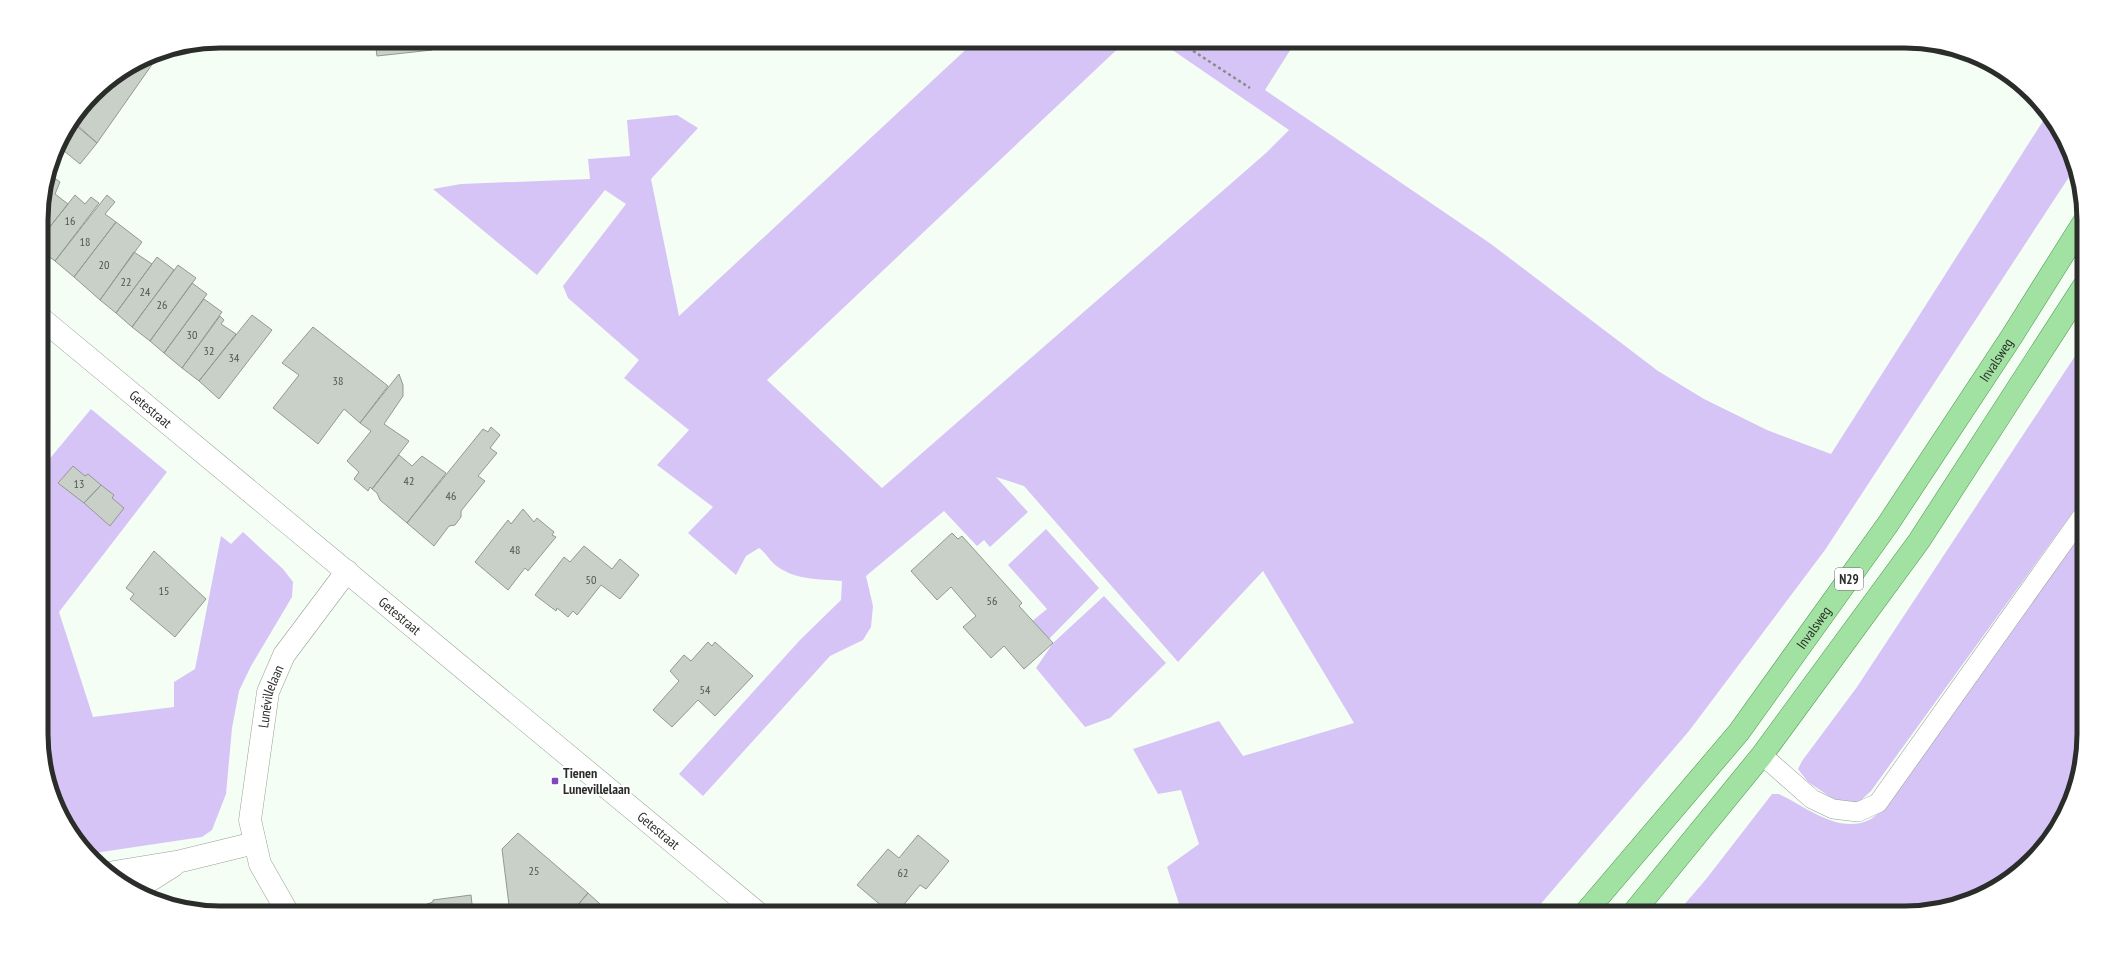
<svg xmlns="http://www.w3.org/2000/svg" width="2125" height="954" font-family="'PT Sans Narrow',sans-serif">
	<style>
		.green { fill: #d7c4f7 }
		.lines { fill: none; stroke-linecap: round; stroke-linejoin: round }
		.stream { stroke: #d1b4fd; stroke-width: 10 }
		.building { fill: #c8d0c7; stroke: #919991 }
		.lane-casing { stroke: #979f97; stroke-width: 20 }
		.street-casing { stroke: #979f97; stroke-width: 23 }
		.secondary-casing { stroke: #979f97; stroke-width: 23 }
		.primary-casing { stroke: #4f954e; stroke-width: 23 }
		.path { stroke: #878d87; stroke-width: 2.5; stroke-dasharray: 3 3; stroke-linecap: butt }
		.lane { stroke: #fff; stroke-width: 19 }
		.street { stroke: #fff; stroke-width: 22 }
		.secondary { stroke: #fff; stroke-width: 22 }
		.primary { stroke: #a1e1a1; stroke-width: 22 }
		.poi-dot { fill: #8048bf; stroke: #fff; stroke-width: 1.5 }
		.labels { text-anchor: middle; stroke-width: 4; stroke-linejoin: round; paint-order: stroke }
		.number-label { font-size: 12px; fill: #525650 }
		.shield { fill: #fff; stroke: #6a6c69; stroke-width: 1 }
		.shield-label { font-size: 13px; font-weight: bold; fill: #2a2d29 }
		.street-label { font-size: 14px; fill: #2a2d29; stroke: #fff }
		.poi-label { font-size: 14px; font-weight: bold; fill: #2a2d29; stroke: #fff; text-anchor: start }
		.rim { fill: none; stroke: #2a2d29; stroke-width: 5 }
	</style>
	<rect width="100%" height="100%" fill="#f5fef5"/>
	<path class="green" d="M975 41H1126L767 380 882 488 1266 153 1289 130 1168 47 1172 41H1296L1265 90 1491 244 1658 371 1704 399 1767 430 1831 454 2048 113 2070 151 2078 178 2071 174 1825 550 1689 731 1533 913H1182L1167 867 1199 844 1181 790 1158 794 1133 749 1219 721 1243 756 1354 723 1263 571 1178 662 1024 486 996 477 1028 512 990 547 984 540 977 546 944 511 866 576 873 606 871 627 863 640 830 656 703 796 679 774 800 640 841 600 842 581C818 579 793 580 774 564 769 559 766 553 759 548L746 556 736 575 688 533 713 507 657 465 689 430 624 378 639 360 568 298 563 286 626 204 605 190 537 275 433 189 461 184 590 179 588 159 630 156 627 120 677 115 698 128 651 179 679 316Z
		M2083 344V498L1871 791 1859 802 1848 803 1832 798 1808 782 1798 769 1802 761 1857 687Z
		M91 409 167 472 59 612 93 717 174 707V682L195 669 221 536 231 544 243 532 283 569 293 582 292 597 251 666 239 691 232 728 226 794 212 830 202 837 88 854C61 826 52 794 43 758L42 468Z
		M1046 529 1099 588 1048 640 1031 622 1047 609 1008 565Z
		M2083 530 2084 735 2070 803 2047 843 2014 876 1963 903 1917 913H1677L1707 878 1772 794H1779C1805 806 1840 836 1871 819 1877 815 1882 809 1888 805Z
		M1104 596 1166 663 1110 718 1085 727 1036 668 1053 643Z"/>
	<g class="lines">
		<path class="stream" d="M1937 47 1979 58"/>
	</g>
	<path class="building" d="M276 41H327V45Z
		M375 41H431L432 50 377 56Z
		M477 41H507L477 45Z
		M156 54 158 56 97 143 76 124 104 84Z
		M73 123 97 143 80 164 58 146 60 140Z
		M56 179 60 182 55 194 68 204 41 238V208L47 187Z
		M75 195 85 204 91 197 99 203 55 261 41 251V238Z
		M107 195 115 202 105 214 116 222 74 277 55 261Z
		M116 222 142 242 100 300 74 277Z
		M134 252 152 264 116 313 100 300Z
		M157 257 174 270 132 327 116 313Z
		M178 265 196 278 150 341 132 327Z
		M192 283 207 294 164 353 150 341Z
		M204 299 222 312 182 368 164 353Z
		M252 315 272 330 219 399 199 381Z
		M220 316 224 320 221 324 236 334 199 381 182 368Z
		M313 327 388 386 360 423 344 409 318 444 273 408 299 375 282 363Z
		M399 374 403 385V396L384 424 409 441 372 489 370 487 368 491 354 479 359 472 347 461 371 431 360 423Z
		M42 403 49 409 47 413 50 416 42 426Z
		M491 427 500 435 490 448 497 453 478 476 485 481 461 511V517L455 525 449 526 434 546 407 523 483 429 488 432Z
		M399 455 412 466 422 456 446 473 407 523 380 500 377 493 372 489Z
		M73 466 85 476 88 474 101 485 84 503 58 483Z
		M101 485 114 495 112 498 124 508 110 526 84 503Z
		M523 509 534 522 537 518 554 532 552 535 556 537 528 571 525 568 508 590 475 562 508 520 511 524Z
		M952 533 958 539 962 536 1022 603 1019 606 1053 643 1024 669 1004 646 991 658 963 627 976 616 951 587 937 600 911 571Z
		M584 546 612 569 620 559 639 575 620 599 601 585 577 615 573 611 568 617 557 608 556 611 535 595 564 557 570 562Z
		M154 551 206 599 175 637 130 599 134 594 126 588Z
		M708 642 712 646 715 642 753 676 715 716 698 700 672 727 653 710 679 681 670 671 684 655 691 661Z
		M518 833 588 893 571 913H510L502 849Z
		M918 835 949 861 926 889 920 885 897 913H890L857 885 888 849 899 858Z
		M588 893 610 913H571Z
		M471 895 473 913H422L427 904 433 902V900Z"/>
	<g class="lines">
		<g class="lane-casing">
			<path id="lane" d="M1762 755 1812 799 1833 809 1858 812 1878 803 2083 515"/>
		</g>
		<g class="street-casing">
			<g id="street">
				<path d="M108 873 181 861 255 843"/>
				<path d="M135 890 173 866"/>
				<path id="s1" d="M288 913 260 864 250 820 268 692 284 655 347 571"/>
			</g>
		</g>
		<g class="secondary-casing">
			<g id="secondary">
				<path id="s2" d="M42 319 758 913"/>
			</g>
		</g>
		<g class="primary-casing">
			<g id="primary">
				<path id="s3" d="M1585 913 1739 732 1888 524 2012 336 2083 223"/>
				<path d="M1633 913 1762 755 1919 541 2083 287"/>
			</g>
		</g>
		<path class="path" d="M1178 41 1250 88"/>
		<use href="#lane" class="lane"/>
		<use href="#street" class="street"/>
		<use href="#secondary" class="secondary"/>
		<use href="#primary" class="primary"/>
	</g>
	<rect class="poi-dot" x="551" y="777" width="8" height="8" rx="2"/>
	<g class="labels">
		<g class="number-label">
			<text x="70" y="225">16</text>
			<text x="85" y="246">18</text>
			<text x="104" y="269">20</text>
			<text x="126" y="286">22</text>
			<text x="145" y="296">24</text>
			<text x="162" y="309">26</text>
			<text x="192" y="339">30</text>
			<text x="209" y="355">32</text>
			<text x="234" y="362">34</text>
			<text x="338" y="385">38</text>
			<text x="409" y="485">42</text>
			<text x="79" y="488">13</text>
			<text x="451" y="500">46</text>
			<text x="515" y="554">48</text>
			<text x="591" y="584">50</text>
			<text x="164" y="595">15</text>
			<text x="992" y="605">56</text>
			<text x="705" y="694">54</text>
			<text x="534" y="875">25</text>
			<text x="903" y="877">62</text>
		</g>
		<rect class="shield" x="1835" y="568" width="28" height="22" rx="3"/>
		<g class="shield-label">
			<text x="1849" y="584">N29</text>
		</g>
		<g class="street-label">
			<text dy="5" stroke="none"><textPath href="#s3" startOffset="690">Invalsweg</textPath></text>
			<text dy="5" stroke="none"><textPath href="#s2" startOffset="141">Getestraat</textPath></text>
			<text dy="5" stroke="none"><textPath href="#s2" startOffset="465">Getestraat</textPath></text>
			<text dy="5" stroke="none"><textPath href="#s3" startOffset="366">Invalsweg</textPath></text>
			<text dy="5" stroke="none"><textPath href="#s1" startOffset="227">Lunévillelaan</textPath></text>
			<text dy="5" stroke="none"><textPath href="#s2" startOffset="801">Getestraat</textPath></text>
		</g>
		<g class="poi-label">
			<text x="563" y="778">Tienen<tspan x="563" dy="16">Lunevillelaan</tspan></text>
		</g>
	</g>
	<path d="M0 0H2125V954H0ZM220 48H1905A172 172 0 0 1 2077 220V734A172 172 0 0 1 1905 906H220A172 172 0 0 1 48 734V220A172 172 0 0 1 220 48Z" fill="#fff" fill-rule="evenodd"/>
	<path class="rim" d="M220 48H1905A172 172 0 0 1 2077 220V734A172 172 0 0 1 1905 906H220A172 172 0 0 1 48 734V220A172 172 0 0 1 220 48Z"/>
</svg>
